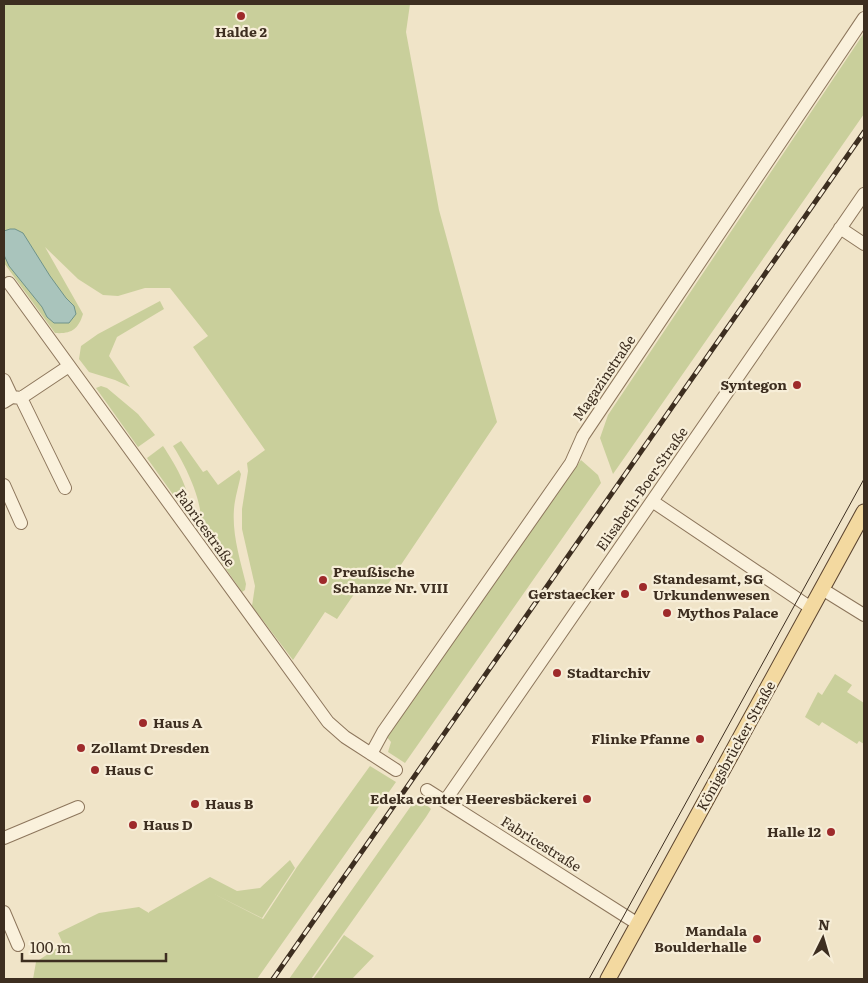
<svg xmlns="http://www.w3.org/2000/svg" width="868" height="983" font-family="Literata,serif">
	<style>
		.green { fill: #c9cf9b }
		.water { fill: #a9c4bc; stroke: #6f938a }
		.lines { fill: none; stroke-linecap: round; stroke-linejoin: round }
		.minor-casing { stroke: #8d765c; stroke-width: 14 }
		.major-casing { stroke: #5b4430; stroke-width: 17 }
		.minor { stroke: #faf1dc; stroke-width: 12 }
		.major { stroke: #f3d9a0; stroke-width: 15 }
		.tram { stroke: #3d2e20; stroke-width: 1 }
		.rail-casing { stroke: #3d2e20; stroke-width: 5 }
		.rail { stroke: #f7eed8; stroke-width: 3; stroke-dasharray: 9; stroke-linecap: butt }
		.poi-dot { fill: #9e2a2b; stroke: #f7eed8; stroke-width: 2 }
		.labels { text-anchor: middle; stroke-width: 4.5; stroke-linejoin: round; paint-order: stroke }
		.poi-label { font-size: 14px; font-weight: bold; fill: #3d2e20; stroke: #f7eed8; text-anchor: start }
		.street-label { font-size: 14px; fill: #3d2e20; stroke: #f7eed8 }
	</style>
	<rect width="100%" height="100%" fill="#f0e4c8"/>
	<path class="green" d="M4 4H410L406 32 439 210 497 422 380 596 361 584 337 619 325 612 293 660 252 606 255 586 242 529V509L248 471 247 463 265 450 193 347 208 336 170 288H145L118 296 103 295 78 279 45 247 83 314C78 330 71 334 55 333L4 263Z
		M864 33V114L613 474 600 438 608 415Z
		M160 301 164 309 117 337 109 356 130 387 115 380 89 372 79 359 81 346 98 334Z
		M101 386 107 388 138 414 155 435 138 447 96 388Z
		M181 441 203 472 207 470 218 485 239 470 241 474C239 485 235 497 234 509 232 534 240 560 246 584L245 590 242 592 198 529C209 512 184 462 173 446Z
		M163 446C175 464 194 495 189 517L147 458Z
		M581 460 598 475 601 483 405 763 388 752 391 742 386 736Z
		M835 674 852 685 847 692 864 703V744L859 741 857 744 822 722 819 726 805 717 818 692 822 695Z
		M370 766 396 782 257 979H33L36 962 63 944 58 933 99 913 139 907 149 913V912L210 877 237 891 260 888 290 860 295 868 262 918 214 894 263 919 297 867Z
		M418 796 431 809 426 817 311 979H289Z
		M344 935 374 956 352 979 328 978 313 979Z"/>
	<path class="water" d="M10 229H15L23 233 50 276 66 298 74 306 76 314 69 323H54L47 317 42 307 9 266 4 255V231Z"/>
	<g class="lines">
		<g class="minor-casing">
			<path id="minor" d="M840 228 864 244
				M9 283 328 722 345 737 396 770
				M4 380 12 397
				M21 398 65 488
				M4 402 12 397 21 398 69 366
				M4 485 21 523
				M652 501 811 608
				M822 589 864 615
				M371 754 383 732 571 463 583 436 864 18
				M427 790 638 924
				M445 801 864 194
				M4 838 78 807
				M4 912 18 945"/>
		</g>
		<g class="major-casing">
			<path id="major" d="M608 979 864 512"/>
		</g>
		<use href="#minor" class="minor"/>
		<use href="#major" class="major"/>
		<path class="tram" d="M589 979 864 479"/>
		<g class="rail-casing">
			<path id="rail" d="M273 979 864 132"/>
		</g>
		<use href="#rail" class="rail"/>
	</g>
	<g class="poi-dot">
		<circle cx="241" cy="16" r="5"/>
		<circle cx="797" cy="385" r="5"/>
		<circle cx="323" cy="580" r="5"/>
		<circle cx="643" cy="587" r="5"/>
		<circle cx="625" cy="594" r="5"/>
		<circle cx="667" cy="613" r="5"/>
		<circle cx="557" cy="673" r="5"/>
		<circle cx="143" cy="723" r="5"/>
		<circle cx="700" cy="739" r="5"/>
		<circle cx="81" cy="748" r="5"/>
		<circle cx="95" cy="770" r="5"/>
		<circle cx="587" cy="799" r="5"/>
		<circle cx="195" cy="804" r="5"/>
		<circle cx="133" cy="825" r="5"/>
		<circle cx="831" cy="832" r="5"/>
		<circle cx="757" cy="939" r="5"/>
	</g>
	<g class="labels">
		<g class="poi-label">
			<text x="241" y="37" text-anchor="middle">Halde 2</text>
			<text x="787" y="390" text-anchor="end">Syntegon</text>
			<text x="333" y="577">Preußische<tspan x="333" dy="16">Schanze Nr. VIII</tspan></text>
			<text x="653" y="584">Standesamt, SG<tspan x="653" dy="16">Urkundenwesen</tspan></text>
			<text x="615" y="599" text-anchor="end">Gerstaecker</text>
			<text x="677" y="618">Mythos Palace</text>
			<text x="567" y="678">Stadtarchiv</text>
			<text x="153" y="728">Haus A</text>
			<text x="690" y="744" text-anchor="end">Flinke Pfanne</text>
			<text x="91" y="753">Zollamt Dresden</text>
			<text x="105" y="775">Haus C</text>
			<text x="577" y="804" text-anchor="end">Edeka center Heeresbäckerei</text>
			<text x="205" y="809">Haus B</text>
			<text x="143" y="830">Haus D</text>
			<text x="821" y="837" text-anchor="end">Halle 12</text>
			<text x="747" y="936" text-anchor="end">Mandala<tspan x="747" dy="16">Boulderhalle</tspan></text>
		</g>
		<g class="street-label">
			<text transform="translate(604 378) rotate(-56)" y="5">Magazinstraße</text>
			<text transform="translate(642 489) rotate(-55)" y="5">Elisabeth-Boer-Straße</text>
			<text transform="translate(205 528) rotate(54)" y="5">Fabricestraße</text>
			<text transform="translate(736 746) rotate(-61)" y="5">Königsbrücker Straße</text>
			<text transform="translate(541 844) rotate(32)" y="5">Fabricestraße</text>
		</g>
	</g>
	<rect width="868" height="983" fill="none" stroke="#3d2e20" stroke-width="10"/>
	<g transform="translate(823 938) rotate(5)" stroke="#f7eed8" stroke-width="4" paint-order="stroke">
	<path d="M0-4L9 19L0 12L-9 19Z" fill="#3d2e20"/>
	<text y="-8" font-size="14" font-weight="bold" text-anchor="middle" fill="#3d2e20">N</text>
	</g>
	<path d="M22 953v8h144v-8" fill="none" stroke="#3d2e20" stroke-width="2.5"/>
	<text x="30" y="953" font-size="15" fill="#3d2e20" stroke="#f7eed8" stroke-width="4" paint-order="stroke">100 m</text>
</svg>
